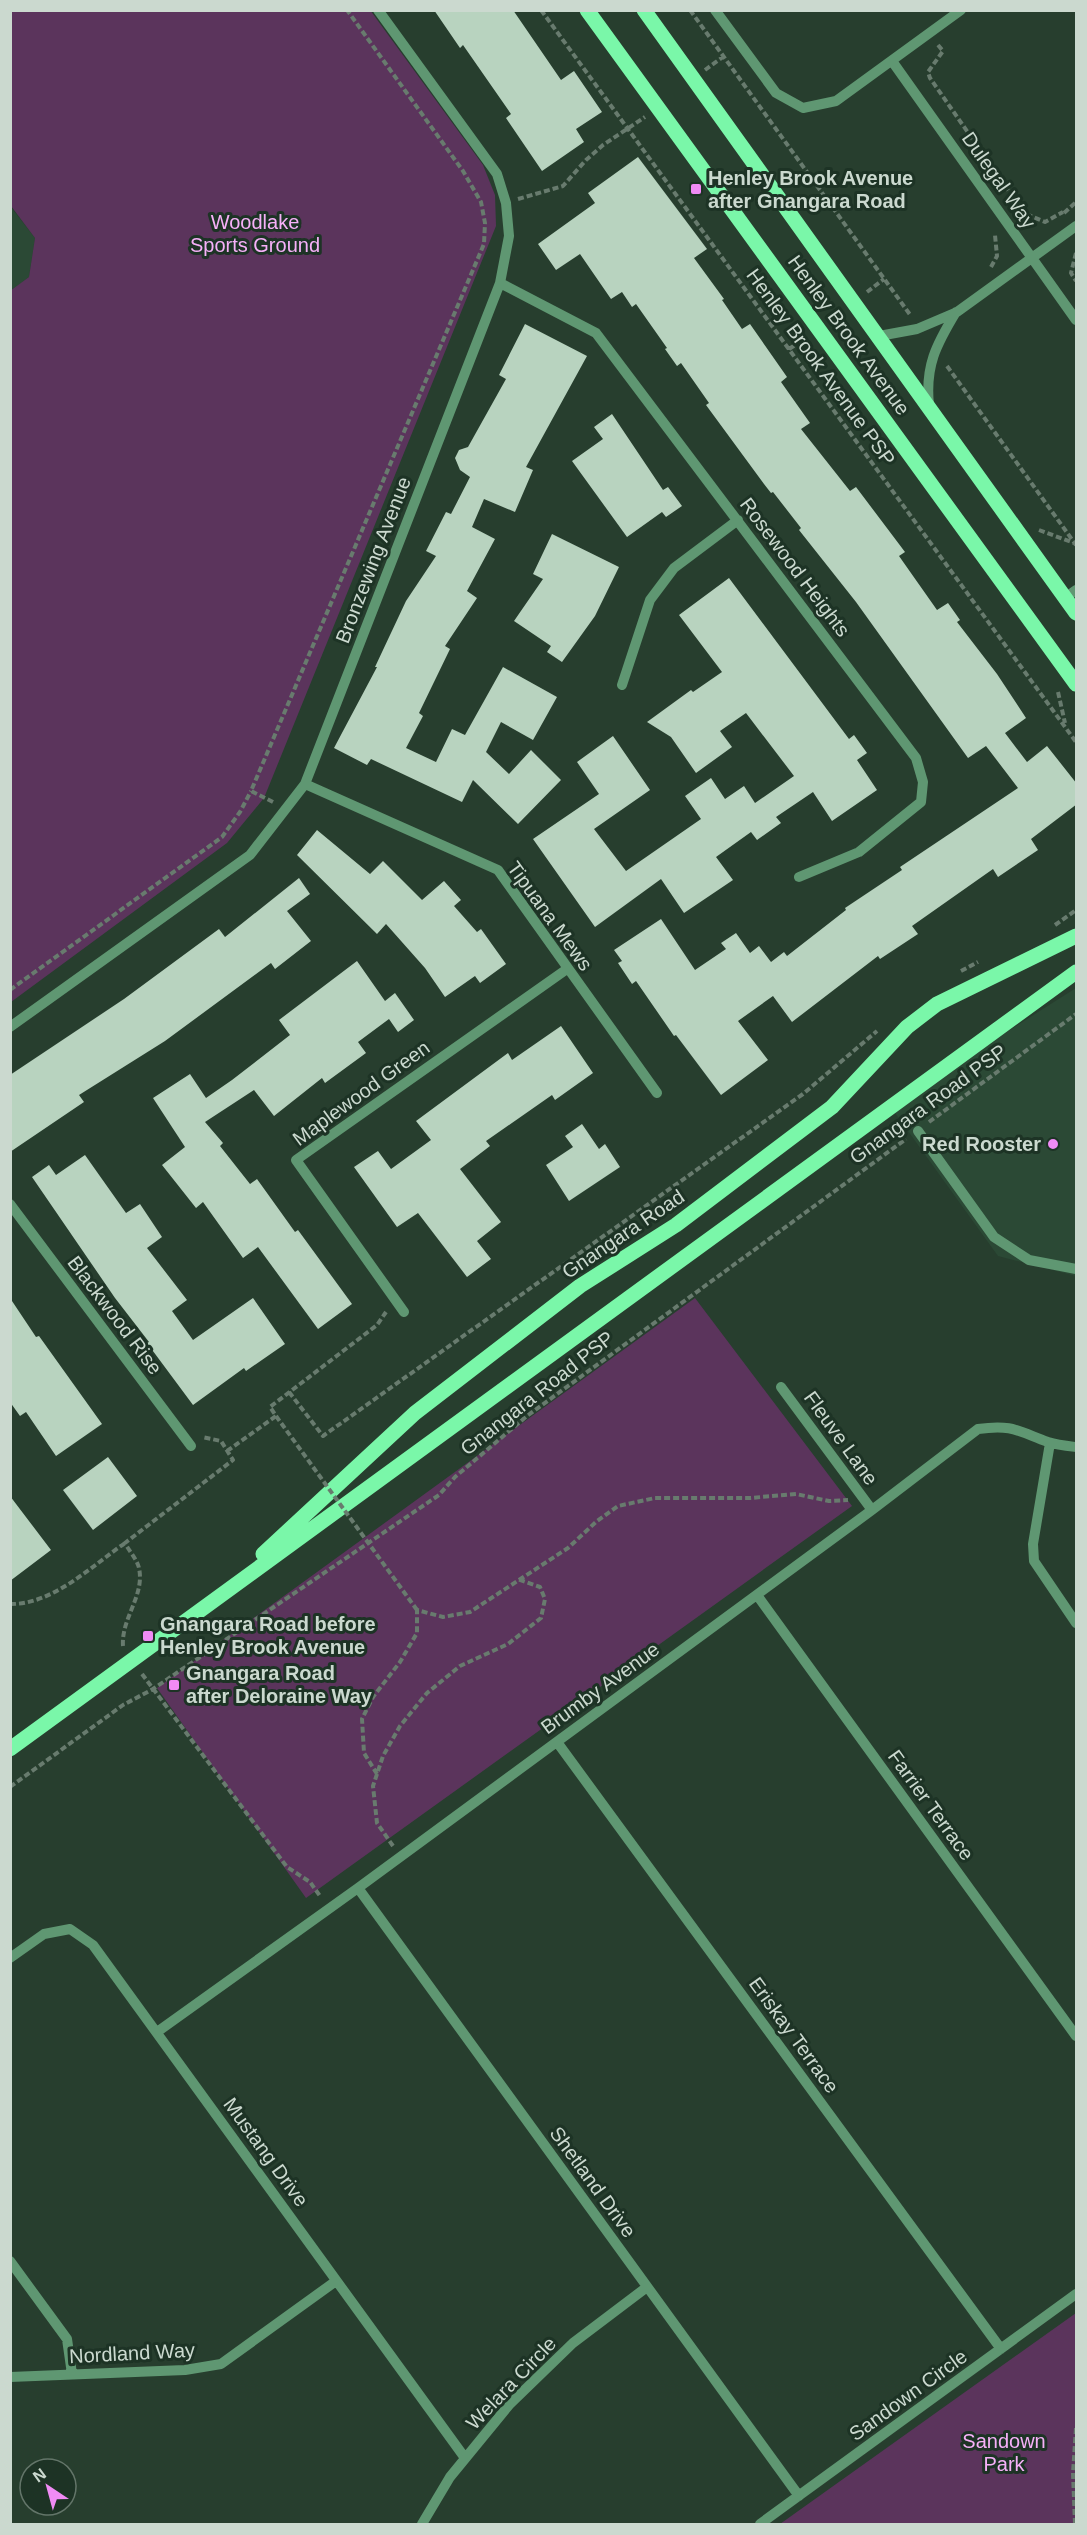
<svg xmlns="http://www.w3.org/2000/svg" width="1087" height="2535" font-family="Arial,sans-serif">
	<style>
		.built { fill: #2b4935 }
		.green { fill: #5b345c }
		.building { fill: #b8d3bf }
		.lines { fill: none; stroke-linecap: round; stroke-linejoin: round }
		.path { stroke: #687b6e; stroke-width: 4; stroke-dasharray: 6 3; stroke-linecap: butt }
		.minor { stroke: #5f9772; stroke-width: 10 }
		.major { stroke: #7af7a9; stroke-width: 15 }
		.path-bridge { stroke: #687b6e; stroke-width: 4; stroke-dasharray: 6 3; stroke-linecap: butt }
		.poi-dot { fill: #f08bf5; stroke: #1d3325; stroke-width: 2 }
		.labels { text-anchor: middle; stroke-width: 6; stroke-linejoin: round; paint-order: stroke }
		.poi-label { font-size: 20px; font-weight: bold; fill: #cbd9cf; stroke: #1d3325; text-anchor: start }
		.street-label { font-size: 20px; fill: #cbd9cf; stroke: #1d3325 }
		.park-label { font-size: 20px; fill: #f6b0f8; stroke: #1d3325 }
	</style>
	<rect width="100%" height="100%" fill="#273e2e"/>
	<path class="built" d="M10 206 35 238 29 277 11 291Z
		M1076 988V1276L998 1256 890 1106Z"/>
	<path class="green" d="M370 10 483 165 495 195 496 226 264 798 227 843 11 1002 10 291 29 277 35 238 11 206V11Z
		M695 1298 852 1506 306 1898 157 1688Z
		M1076 2313V2524H780Z"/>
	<path class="building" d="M434 10H513L561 80 574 71 602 112 576 129 584 142 542 171 506 118 511 114 463 45 460 48Z
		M638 157 707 249 694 258 724 299 722 300 742 329 750 324 787 377 781 382 810 423 801 429 850 491 856 487 905 552 899 556 937 610 948 603 960 620 957 622 997 674 1026 718 1005 733 1027 762 1047 746 1077 784V804L1031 839 1038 850 998 877 993 869 912 926 918 934 880 959 878 956 792 1022 773 996 738 1021 768 1060 721 1095 676 1035 674 1036 636 981 632 984 618 963 622 961 614 950 661 919 695 970 726 949 721 943 736 933 750 953 759 946 771 962 784 952 787 956 846 910 845 908 902 870 900 867 1018 788 986 746 968 758 856 602 799 530 801 528 773 492 771 493 764 484 706 405 709 403 681 363 677 366 665 349 667 348 636 304 632 307 622 292 611 299 580 254 556 270 538 244 595 203 588 193Z
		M525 324 587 356 526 467 533 470 515 512 484 499 472 527 495 539 467 591 477 598 445 646 450 649 419 713 423 716 406 748 436 762 452 729 465 735 503 667 557 697 533 740 501 722 486 752 509 774 531 750 561 780 518 824 473 780 462 802 371 759 367 765 334 748 377 667H375L406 601 436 556 426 551 446 512 451 514 470 477 460 470 455 458 459 450 468 447 506 379 499 375Z
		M612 414 663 490 668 487 682 506 666 517 662 512 627 537 572 461 603 439 594 427Z
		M552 534 619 567 595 616 562 662 547 652 551 646 514 621 543 579 533 574Z
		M729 578 849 739 854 735 867 753 857 760 877 790 832 821 813 792 776 817 781 823 757 840 751 832 716 857 733 880 684 913 661 879 595 927 533 839 599 794 577 762 613 736 650 790 594 829 626 871 701 819 685 796 711 778 725 799 744 786 755 803 794 776 746 713 720 731 732 747 696 773 671 737 647 722 691 690 693 692 722 672 679 615Z
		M317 830 370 874 383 861 422 900 444 881 461 900 454 906 477 932 481 929 506 964 480 983 475 976 445 997 425 968 386 924 377 934 297 855Z
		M299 878 310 894 287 911 311 941 275 969 271 963 165 1041 79 1095 84 1102 10 1152V1075L124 999 219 929 225 937Z
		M357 961 385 1001 395 993 414 1020 398 1032 389 1019 358 1042 366 1053 325 1083 322 1078 274 1116 254 1090 205 1122 223 1143 220 1146 250 1184 257 1179 295 1232 298 1230 352 1304 318 1329 258 1247 243 1258 203 1202 196 1208 162 1165 185 1147 153 1098 190 1074 206 1098 232 1080 290 1035 279 1020Z
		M561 1026 593 1073 555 1100 552 1095 486 1141 490 1146 460 1169 501 1222 477 1241 491 1259 467 1277 418 1213 397 1227 354 1167 378 1151 391 1169 431 1140 416 1121 508 1053 512 1060Z
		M582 1124 599 1149 605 1144 620 1167 569 1201 546 1165 573 1147 565 1136Z
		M85 1155 126 1213 140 1204 162 1237 147 1248 187 1300 172 1311 193 1340 253 1298 285 1344 246 1371 244 1368 193 1405 147 1343 149 1342 115 1298 32 1177 49 1165 56 1175Z
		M10 1298 36 1337 39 1336 102 1424 56 1456 26 1412 20 1416 10 1402Z
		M108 1457 137 1496 93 1530 63 1490Z
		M10 1496 51 1550 10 1581Z"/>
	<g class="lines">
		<path class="path" d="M541 10 1076 742
			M690 10 911 316
			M938 45 943 51 928 72 930 78 1024 213 1045 222 1063 212
			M705 70 723 57
			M518 199 563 186 586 160 603 145 645 117
			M1064 213 1076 202
			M1076 253 1071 273 1076 281
			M991 267 997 256 995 235
			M867 292 884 279
			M789 349 806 338
			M947 366 1076 545
			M1039 530 1074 543
			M1058 692 1065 723
			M273 802 251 791 484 244 485 223 481 202 463 171 347 10
			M1055 925 1076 910
			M961 971 978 962
			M10 990 222 837 240 812 251 791
			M929 1122 1076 1014
			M289 1392 323 1436 803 1094 877 1031
			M227 1451 276 1416 270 1407 377 1325 386 1312
			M10 1604C52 1605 92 1566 125 1543
			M123 1646C121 1618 145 1596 139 1568 137 1559 129 1551 125 1543L233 1460 221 1441 202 1437
			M142 1674 287 1867 310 1882 320 1896
			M377 1774 364 1753 362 1719 373 1697 400 1662 417 1633V1610L443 1617 470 1612 568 1548 597 1521 618 1506 655 1498H750L796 1494 829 1501 848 1500
			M10 1787 123 1705 153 1689 439 1495 455 1477 527 1416 906 1139
			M393 1846 377 1823 373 1786 383 1756 400 1726 427 1693 460 1666 508 1644 541 1618 545 1599 540 1587 517 1579
			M1075 2524 1073 2473 1076 2428"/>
		<path class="minor" d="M715 10 776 93 803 108 836 101 961 10
			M892 61 1076 320
			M500 283 596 333 916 758 923 782 921 802 859 852 799 877
			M879 336 917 329 957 312 1076 226
			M929 405C925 366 936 345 956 312
			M1065 598 1076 590
			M622 685 650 600 674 568 738 520
			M305 784 498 870 657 1093
			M10 1027 250 855 305 784 500 283 509 236 506 203 497 174 378 10
			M918 1131 994 1237 1029 1260 1076 1269
			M10 1204 191 1446
			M404 1312 296 1160 567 969
			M781 1387 872 1510
			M1050 1443 1033 1544 1034 1561 1076 1623
			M757 1595 1076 2036
			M557 1742 1001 2349
			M358 1888 799 2496
			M10 1958 44 1934 70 1929 93 1945 465 2458
			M157 2032 358 1888 872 1510 978 1429C1012 1424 1018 1431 1048 1442 1057 1445 1067 1446 1076 1447
			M10 2261 67 2339 72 2374
			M10 2377 185 2370 221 2364 336 2281
			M422 2524 450 2477 509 2405 573 2343 647 2287
			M760 2524 1076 2294"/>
		<path class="major" d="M587 10 1076 684
			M644 10 1076 613
			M263 1554 415 1413 580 1286 676 1225 832 1107 907 1027 937 1004 1076 936
			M10 1749 1076 972"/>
		<path class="path-bridge" d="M276 1416 417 1610"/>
	</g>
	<g class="poi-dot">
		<rect x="690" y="183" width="12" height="12" rx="3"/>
		<circle cx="1053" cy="1144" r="6"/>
		<rect x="142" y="1630" width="12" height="12" rx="3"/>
		<rect x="168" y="1679" width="12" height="12" rx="3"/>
	</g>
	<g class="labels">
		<g class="poi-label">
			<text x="708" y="185">Henley Brook Avenue<tspan x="708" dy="23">after Gnangara Road</tspan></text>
			<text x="1041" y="1151" text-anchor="end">Red Rooster</text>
			<text x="160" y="1631">Gnangara Road before<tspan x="160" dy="23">Henley Brook Avenue</tspan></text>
			<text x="186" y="1680">Gnangara Road<tspan x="186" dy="23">after Deloraine Way</tspan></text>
		</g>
		<g class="street-label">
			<text transform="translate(999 180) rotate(55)" y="7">Dulegal Way</text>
			<text transform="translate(849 335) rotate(54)" y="7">Henley Brook Avenue</text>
			<text transform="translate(821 367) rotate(54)" y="7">Henley Brook Avenue PSP</text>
			<text transform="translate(373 560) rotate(-69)" y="7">Bronzewing Avenue</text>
			<text transform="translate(795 567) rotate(53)" y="7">Rosewood Heights</text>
			<text transform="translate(550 916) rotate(54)" y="7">Tipuana Mews</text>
			<text transform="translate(361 1093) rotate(-36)" y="7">Maplewood Green</text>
			<text transform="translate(928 1104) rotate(-36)" y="7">Gnangara Road PSP</text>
			<text transform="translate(623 1234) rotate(-34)" y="7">Gnangara Road</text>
			<text transform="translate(115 1315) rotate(53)" y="7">Blackwood Rise</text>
			<text transform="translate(537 1393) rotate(-38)" y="7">Gnangara Road PSP</text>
			<text transform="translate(841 1438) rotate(54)" y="7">Fleuve Lane</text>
			<text transform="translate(600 1688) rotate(-36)" y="7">Brumby Avenue</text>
			<text transform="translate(931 1805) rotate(54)" y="7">Farrier Terrace</text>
			<text transform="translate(794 2035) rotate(54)" y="7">Eriskay Terrace</text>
			<text transform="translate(266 2152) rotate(54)" y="7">Mustang Drive</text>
			<text transform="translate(593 2182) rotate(54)" y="7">Shetland Drive</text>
			<text transform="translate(132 2353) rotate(-3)" y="7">Nordland Way</text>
			<text transform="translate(511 2383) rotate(-46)" y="7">Welara Circle</text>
			<text transform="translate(908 2395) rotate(-36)" y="7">Sandown Circle</text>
		</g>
		<g class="park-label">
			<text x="255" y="229">Woodlake<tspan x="255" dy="23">Sports Ground</tspan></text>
			<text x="1004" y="2448">Sandown<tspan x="1004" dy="23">Park</tspan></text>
		</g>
	</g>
	<rect width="1087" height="2535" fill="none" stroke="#cbd9cf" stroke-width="24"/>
	<g transform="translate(48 2487) rotate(324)"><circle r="28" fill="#1d3325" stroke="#637569" stroke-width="1.5"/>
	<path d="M0-4.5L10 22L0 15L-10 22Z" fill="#f08bf5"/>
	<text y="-9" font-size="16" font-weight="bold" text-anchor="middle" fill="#cbd9cf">N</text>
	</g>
</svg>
